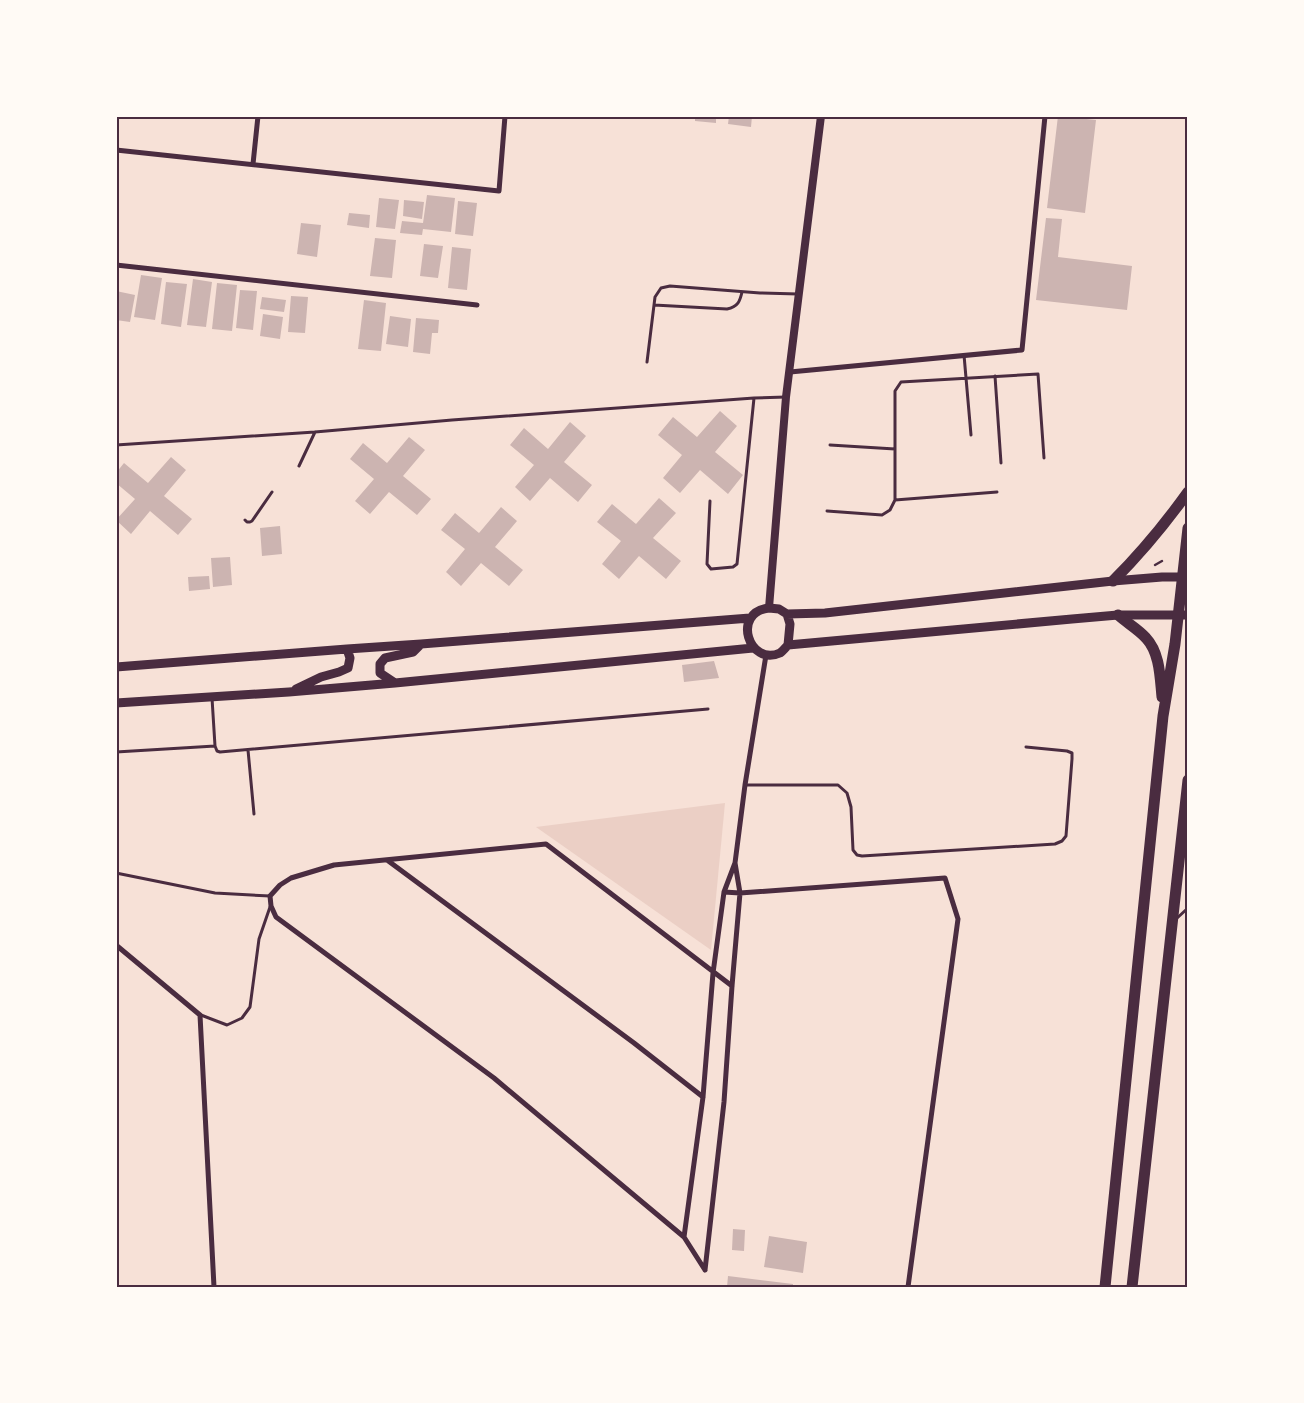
<svg xmlns="http://www.w3.org/2000/svg" width="1304" height="1403" font-family="Arial,sans-serif">
	<style>
		.green { fill: #ebcfc5 }
		.building { fill: #ccb4b1 }
		.lines { fill: none; stroke-linecap: round; stroke-linejoin: round }
		.path { stroke: #4a2c40; stroke-width: 2.5 }
		.service { stroke: #4a2c40; stroke-width: 3 }
		.minor { stroke: #4a2c40; stroke-width: 5 }
		.tertiary { stroke: #4a2c40; stroke-width: 8 }
		.secondary { stroke: #4a2c40; stroke-width: 9 }
		.trunk { stroke: #4a2c40; stroke-width: 11 }
		.neatline { fill: none; stroke: #4a2c40; stroke-width: 2 }
	</style>
	<rect width="100%" height="100%" fill="#f7e1d7"/>
	<path class="green" d="M725 803 711 950 536 827Z"/>
	<path class="building" d="M695 116H716V123L695 121Z
		M729 116H752L751 127 728 124Z
		M1058 116 1096 120 1085 213 1047 208Z
		M427 195 455 198 451 232 423 229 422 235 400 233 402 221 423 223Z
		M379 198 399 200 395 229 376 227Z
		M404 200 424 202 422 219 403 216Z
		M458 201 477 203 473 236 455 234Z
		M349 213 370 215 369 228 347 225Z
		M1046 218 1062 219 1058 257 1132 266 1127 310 1036 300Z
		M301 223 321 225 317 257 297 254Z
		M375 238 396 240 392 278 370 276Z
		M424 244 443 246 438 278 420 276Z
		M452 247 471 249 467 290 448 288Z
		M141 275 162 278 155 320 134 317Z
		M193 279 212 282 206 327 187 325Z
		M166 282 187 284 181 327 161 324Z
		M217 283 237 285 232 331 212 329Z
		M240 290 257 291 253 330 236 328Z
		M116 291 135 295 130 322 116 320Z
		M291 296 308 297 305 333 288 332Z
		M262 297 286 300 284 312 260 309Z
		M364 300 386 303 381 351 358 349Z
		M263 314 283 317 280 339 260 336Z
		M390 316 411 319 408 347 386 344Z
		M416 318 439 320 438 333H432L430 354 413 352Z
		M720 411 737 426 715 452 743 475 728 494 700 470 680 493 663 478 682 455 658 435 673 417 697 437Z
		M570 422 586 436 564 462 592 485 578 502 550 478 530 501 515 487 534 465 510 445 524 428 548 449Z
		M409 437 425 450 403 476 431 499 417 515 389 492 370 514 355 501 374 479 350 459 363 443 387 463Z
		M171 457 186 470 164 496 192 519 178 535 150 511 131 534 116 520 135 499 116 483V473L124 463 148 483Z
		M659 498 676 513 653 538 681 561 666 579 639 556 619 579 602 564 621 541 597 522 612 504 636 524Z
		M501 507 517 521 495 547 523 570 509 586 481 563 461 586 446 572 465 549 441 530 455 513 479 533Z
		M280 526 282 554 262 556 260 528Z
		M230 557 232 585 213 587 211 558Z
		M209 576 210 589 189 591 188 577Z
		M714 661 719 678 684 682 682 665Z
		M733 1229 745 1230 744 1251 732 1250Z
		M769 1236 807 1242 803 1273 764 1267Z
		M728 1276 793 1284V1287H727Z"/>
	<g class="lines">
		<path class="path" d="M1155 565 1162 561"/>
		<path class="service" d="M654 305 727 309C738 307 740 301 742 292
			M964 355 971 435
			M647 362 655 297 661 288 670 286 760 293 798 294
			M995 376 1001 463
			M754 398 786 397
			M116 445 315 432 452 420 754 398 737 564 733 567 711 569 707 564 710 501
			M830 445 895 449
			M299 466 315 432
			M997 492 895 500V391L901 382 1038 374 1044 458
			M827 511 882 515 890 510 895 500
			M245 520 247 522H250L252 521 272 492
			M212 698 215 746 217 751 220 752 708 709
			M248 750 254 814
			M116 752 215 746
			M745 785H838L847 793 851 807 853 850 857 855 862 856 1055 844 1062 841 1066 836 1072 759V753L1067 751 1026 747
			M116 873 215 893 270 896
			M1176 919 1188 908
			M201 1015 227 1025 242 1018 250 1007 259 939 270 907"/>
		<path class="minor" d="M116 150 499 191 505 116
			M253 164 258 116
			M116 265 477 305
			M790 372 1022 350 1045 116
			M387 860 634 1043 703 1097
			M724 892 740 893 945 878 958 919 908 1287
			M116 945 200 1015 214 1287
			M684 1237 703 1097 713 973 724 892 735 863 745 785 766 655
			M705 1270 684 1237 494 1078 276 917 271 906 270 896 280 885 291 878 334 865 546 844 732 986
			M705 1270 724 1102 732 986 740 893 735 863"/>
		<path class="tertiary" d="M769 608 786 397 821 116"/>
		<path class="secondary" d="M769 608 779 609 787 614 790 624 788 645C786 647 783 651 780 653 749 667 731 612 769 608Z
			M787 614 825 613 1113 581 1162 577H1188
			M788 645 1072 619 1118 615H1188
			M116 667 347 649 421 644 750 618
			M395 683 380 673V664L385 658 413 652 421 644
			M296 689 321 677 339 672 348 668 350 658 347 649
			M116 703 289 692 395 683 753 648"/>
		<path class="trunk" d="M1113 581C1141 553 1165 524 1188 492
			M1118 615C1127 623 1138 629 1146 638 1160 653 1160 677 1162 697
			M1105 1287 1163 716 1175 644 1188 528
			M1132 1287 1188 780"/>
	</g>
	<rect width="1304" height="1403" fill="none" stroke="#fffaf5" stroke-width="235"/>
	<rect x="118" y="118" width="1068" height="1168" class="neatline"/>
</svg>
